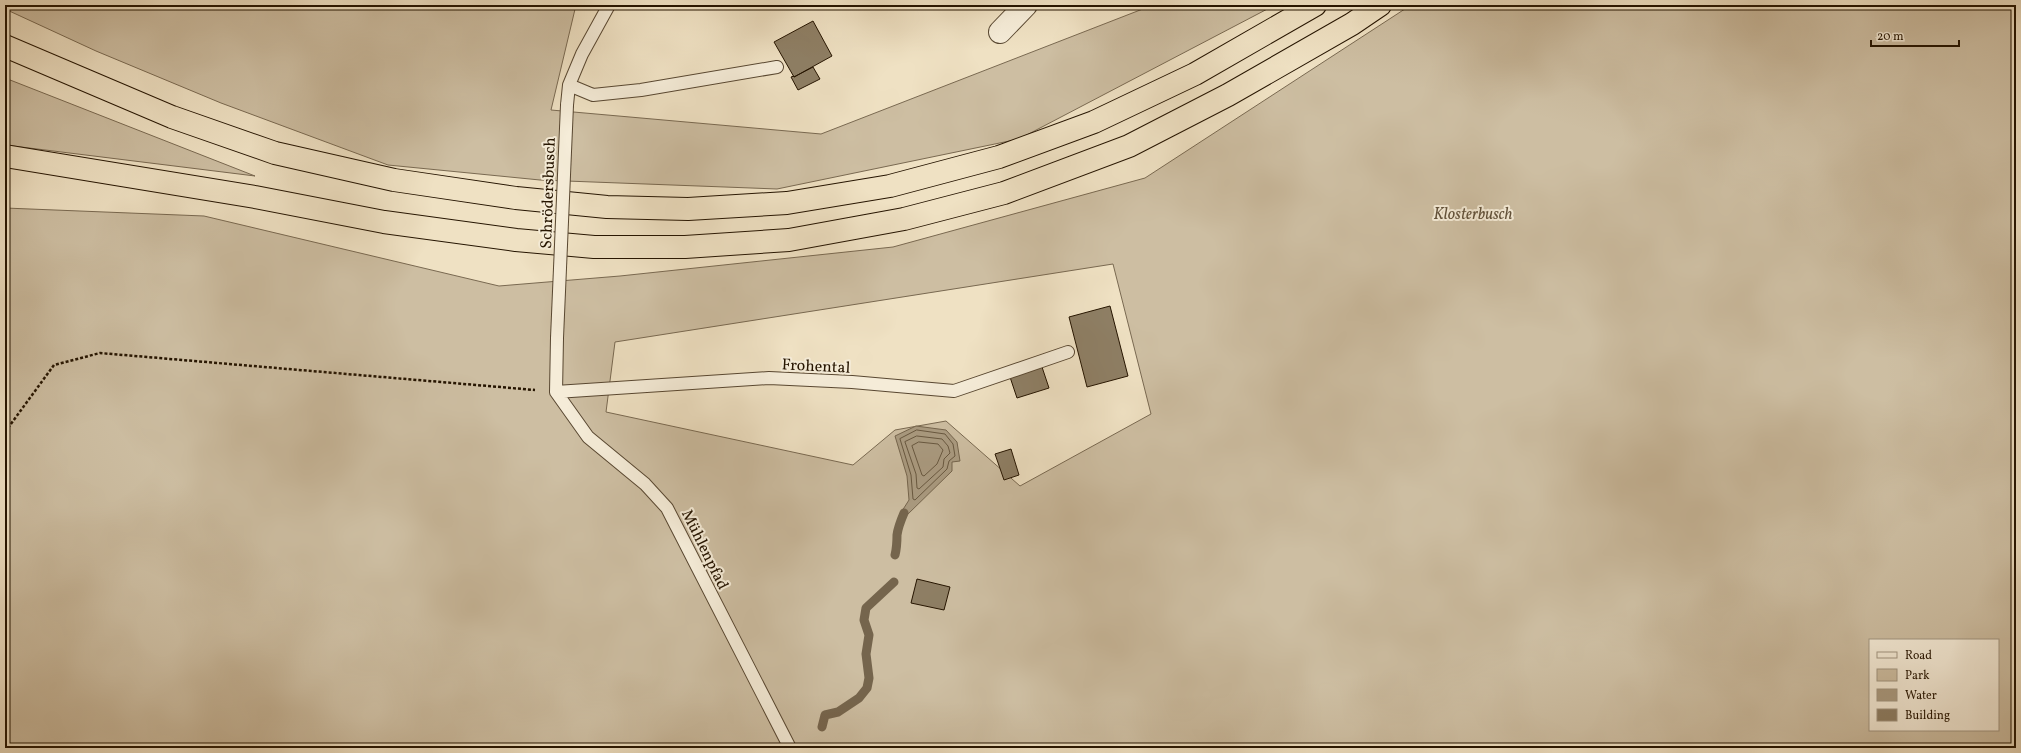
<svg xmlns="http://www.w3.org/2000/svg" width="2021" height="753" font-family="Vollkorn,serif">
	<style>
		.green { fill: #cdbea2; stroke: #796951; fill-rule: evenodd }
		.water { fill: #aa9b81; stroke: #75654d }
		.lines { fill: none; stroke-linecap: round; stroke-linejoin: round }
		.shore { stroke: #685840; stroke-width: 1 }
		.stream { stroke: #75654d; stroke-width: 9 }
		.building { fill: #8e7f65; stroke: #251400 }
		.service-casing { stroke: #584731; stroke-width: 14 }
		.minor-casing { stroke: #584731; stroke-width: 24 }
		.motorway-casing { stroke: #251400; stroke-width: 24 }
		.path { stroke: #251400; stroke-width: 2.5; stroke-dasharray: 3 2; stroke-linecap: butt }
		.service { stroke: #f5ecd8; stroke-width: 12 }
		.minor { stroke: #f5ecd8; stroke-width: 22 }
		.motorway { stroke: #efe1c3; stroke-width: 22 }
		.service-bridge-casing { stroke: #584731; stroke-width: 14; stroke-linecap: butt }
		.service-bridge { stroke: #f5ecd8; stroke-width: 12 }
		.labels { text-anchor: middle; stroke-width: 4; stroke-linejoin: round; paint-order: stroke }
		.street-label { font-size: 16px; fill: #251400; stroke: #f5ecd8 }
		.park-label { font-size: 16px; font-style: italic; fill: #605039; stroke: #f5ecd8 }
	</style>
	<rect width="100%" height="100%" fill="#efe1c3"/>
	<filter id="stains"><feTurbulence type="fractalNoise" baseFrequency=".005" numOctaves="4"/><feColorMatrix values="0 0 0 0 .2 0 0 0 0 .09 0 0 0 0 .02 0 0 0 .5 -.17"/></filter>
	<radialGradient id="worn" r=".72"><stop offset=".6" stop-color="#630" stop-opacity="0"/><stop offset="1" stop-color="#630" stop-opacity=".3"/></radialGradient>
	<path class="green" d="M5 5H576L551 110 821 134 1153 5H1275L1019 139 777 189 540 180 388 165 221 103 96 51 5 9Z
		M1411 5H2016V748H5V208L204 216 499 286 620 276 893 247 1145 178ZM1113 264 1151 414 1020 486 946 421 895 430 853 465 606 412 615 342ZM1870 640H1998V730H1870Z
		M5 78 255 176 5 145Z"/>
	<path class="water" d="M916 426 946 430 957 442 960 461 952 462V471L907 515 902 511 909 500 907 476 895 436Z"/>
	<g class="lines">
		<path class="shore" d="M917 430 945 434 953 444 955 456 949 461 947 469 915 500 913 499 911 475 900 439Z
			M917 436 942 439 948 446 950 453 944 459 943 467 919 489 917 488 916 474 905 442Z
			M919 442 938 444 943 450 937 464 924 476 922 475 912 446Z"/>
		<path class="stream" d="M895 555C897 547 897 543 897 535 898 527 901 520 904 513
			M822 727 825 715 838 712 859 698 867 688 869 678 866 654 869 635 864 620 866 608 894 582"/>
	</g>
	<path class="building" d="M813 21 832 56 794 77 774 42Z
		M813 67 820 79 798 90 791 77 794 76V77Z
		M1110 306 1128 376 1087 387 1069 317Z
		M1042 367 1049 388 1017 398 1010 377Z
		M1011 449 1019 475 1004 480 995 454Z
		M917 579 950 587 944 610 911 603Z"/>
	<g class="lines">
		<g class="service-casing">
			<path id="service" d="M569 85 593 95 641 90 777 67
				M567 105 569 85 582 54 609 5
				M556 392 769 378 852 382 954 391 1068 352
				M556 392 588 437 645 484 667 508 790 748
				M556 392 557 338"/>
		</g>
		<g class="minor-casing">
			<path id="minor" d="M1000 32 1026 5"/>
		</g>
		<g class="motorway-casing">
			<path id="motorway" d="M5 46 172 117 275 153 394 180 516 198 607 207 688 209 787 203 890 186 999 157 1094 122 1195 74 1315 5
				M5 156 255 197 384 222 516 240 594 247H685L789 240 904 219 1004 193 1129 146 1228 95 1352 24 1380 5"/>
		</g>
		<path class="path" d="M5 432 54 365 100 353 535 390"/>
		<use href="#service" class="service"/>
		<use href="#minor" class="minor"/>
		<use href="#motorway" class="motorway"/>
		<g class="service-bridge-casing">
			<path id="service-bridge" d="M557 338 567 105"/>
		</g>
		<use href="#service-bridge" class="service-bridge"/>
	</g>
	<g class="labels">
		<g class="street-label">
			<text transform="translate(547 193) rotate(-88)" y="6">Schrödersbusch</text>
			<text transform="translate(816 365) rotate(3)" y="6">Frohental</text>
			<text transform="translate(706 549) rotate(64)" y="6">Mühlenpfad</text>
		</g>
		<g class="park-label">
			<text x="1473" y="219">Klosterbusch</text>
		</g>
	</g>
	<rect width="2021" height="753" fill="none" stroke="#efe1c3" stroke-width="20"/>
	<rect x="6" y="6" width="2009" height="741" fill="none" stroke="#251400" stroke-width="2"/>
	<rect x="10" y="10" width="2001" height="733" fill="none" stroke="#251400"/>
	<rect x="1869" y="639" width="130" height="92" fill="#f5ecd8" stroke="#a29682"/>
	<rect x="1877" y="652" width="20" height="6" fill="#f5ecd8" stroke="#a29682"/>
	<text x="1905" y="659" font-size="12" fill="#251400">Road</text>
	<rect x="1877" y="669" width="20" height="12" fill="#cdbea2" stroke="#a29682"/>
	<text x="1905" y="679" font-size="12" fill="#251400">Park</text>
	<rect x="1877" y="689" width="20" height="12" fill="#aa9b81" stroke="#a29682"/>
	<text x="1905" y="699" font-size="12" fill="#251400">Water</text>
	<rect x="1877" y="709" width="20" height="12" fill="#8e7f65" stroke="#a29682"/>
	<text x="1905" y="719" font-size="12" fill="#251400">Building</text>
	<path d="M1871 40v6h88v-6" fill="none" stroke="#251400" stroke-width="2"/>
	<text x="1877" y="40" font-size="12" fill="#251400" stroke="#f5ecd8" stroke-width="3" paint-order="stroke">20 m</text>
	<rect width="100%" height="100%" filter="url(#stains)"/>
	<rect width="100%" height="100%" fill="url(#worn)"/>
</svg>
